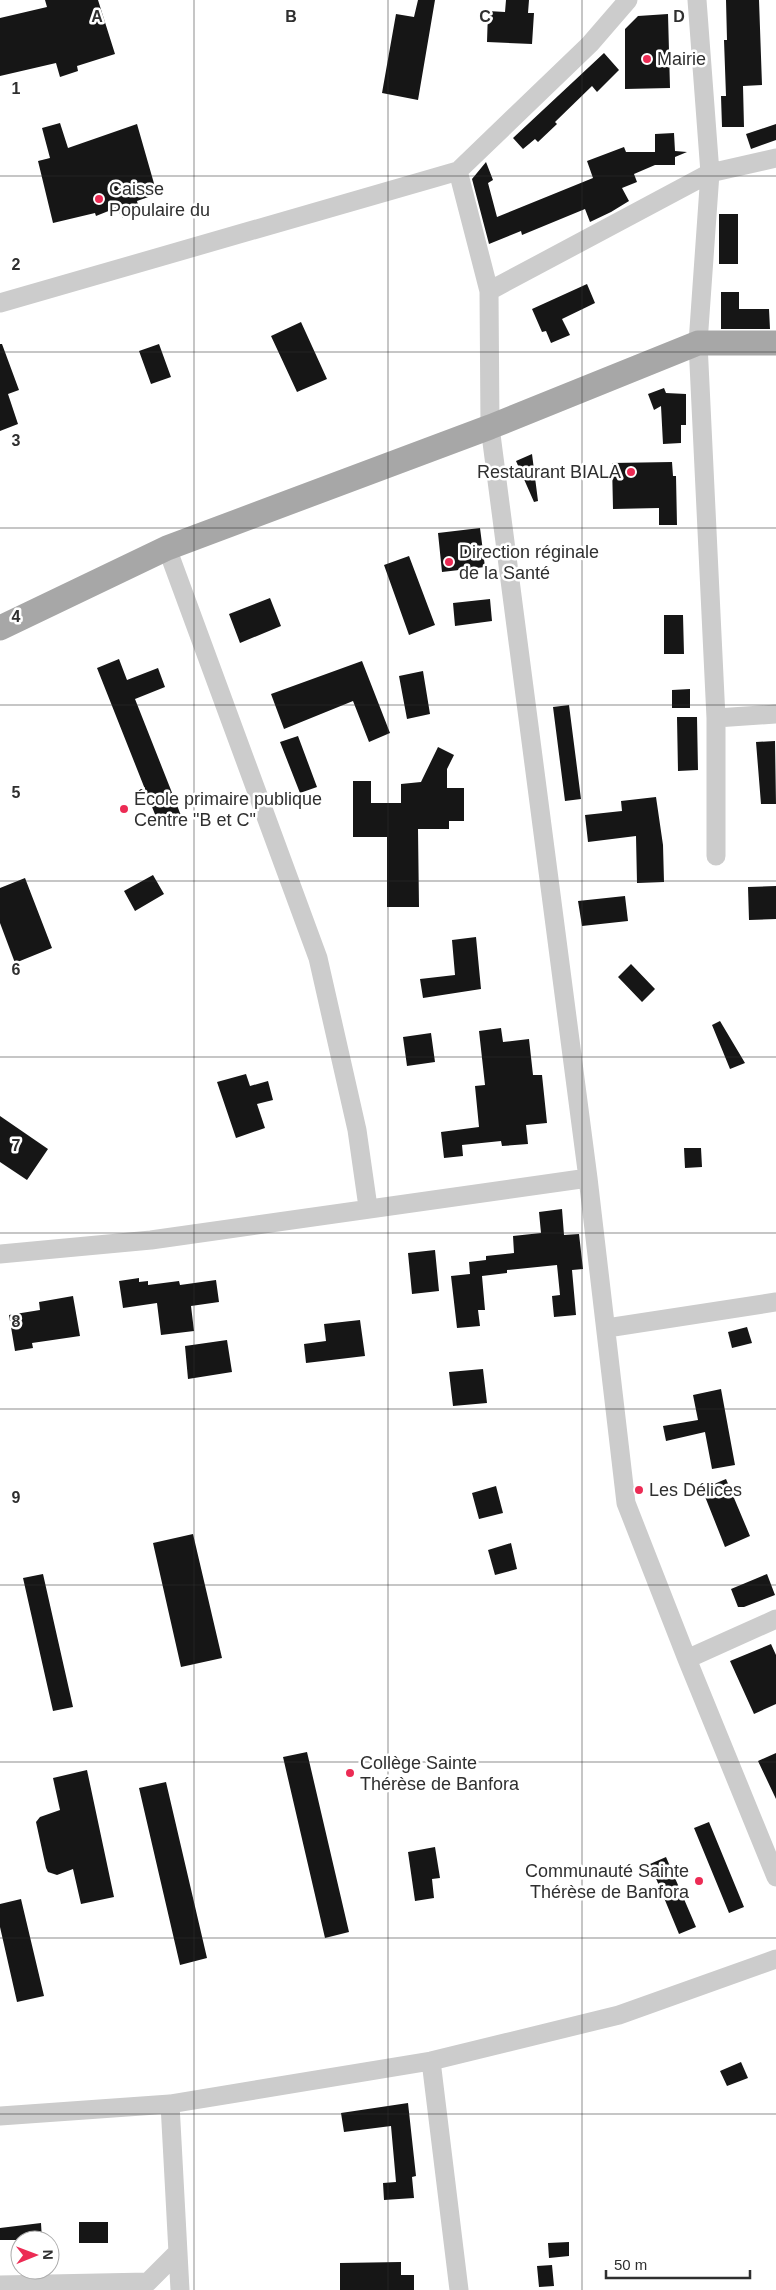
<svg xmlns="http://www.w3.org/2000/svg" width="776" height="2290" font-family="Helvetica,sans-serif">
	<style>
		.building { fill: #161616 }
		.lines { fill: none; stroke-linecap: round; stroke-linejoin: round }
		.minor { stroke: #ccc; stroke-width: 19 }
		.major { stroke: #a7a7a7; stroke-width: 25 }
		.grid { fill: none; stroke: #2f2f2f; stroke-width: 1; stroke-opacity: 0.55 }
		.poi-dot { fill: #ec2b54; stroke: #fff; stroke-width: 2 }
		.labels { text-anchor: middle; stroke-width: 5; stroke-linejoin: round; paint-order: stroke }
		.poi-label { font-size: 18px; fill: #2f2f2f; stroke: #fff; text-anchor: start }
		.grid-label { font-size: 16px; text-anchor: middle; font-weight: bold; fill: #2f2f2f; stroke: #fff; stroke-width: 5; stroke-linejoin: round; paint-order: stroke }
	</style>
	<rect width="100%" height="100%" fill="#fff"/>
	<path class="building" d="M45 0H98L115 54 77 66 78 71 60 77 56 63 0 76V18L47 7Z
		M418 0H435L418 100 382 93 396 14 414 17Z
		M506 0H529L528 13H534L532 44 487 42 488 11 505 12Z
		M726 0H759L762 85 743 86 744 127H722L721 96H726L724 40H727Z
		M668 14 670 88 625 89V29L638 16Z
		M604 53 619 70 597 92 592 86 555 122 557 124 538 142 535 139 523 149 513 138Z
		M60 123 68 148 137 124 157 194 137 201 140 213 123 218 116 208 96 216 95 213 53 223 38 161 50 158 42 128Z
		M776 124V140L751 149 746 134Z
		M674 133 675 151 687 152 675 157V165H655L634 174 637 182 622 188 629 201 611 212 590 222 585 209 522 235 521 231 489 244 472 179 486 162 493 180 488 183 497 217 593 178 587 161 624 147 626 152H655V134Z
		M719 214H738V264H719Z
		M587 284 595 303 562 319 570 335 551 343 546 331 542 332 532 309Z
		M721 292H739V309H769L770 329H721Z
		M301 322 327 379 297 392 271 336Z
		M0 344H2L19 390 8 394 18 424 0 431Z
		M159 344 171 377 151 384 139 351Z
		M664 388 666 393 686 394V425H681V443L663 444 661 406 654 410 648 394Z
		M532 454 538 501 534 502 516 461Z
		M672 462 673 476H676L677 525H659V508L613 509 612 463Z
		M480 528 485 567 442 572 438 533Z
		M409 556 435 625 409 635 384 565Z
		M270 598 281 626 240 643 229 614Z
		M490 599 492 621 455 626 453 603Z
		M664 615H683L684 654H664Z
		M119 659 127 680 158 668 165 687 135 699 182 818 160 827 97 668Z
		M362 661 390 733 369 742 353 701 284 729 271 694Z
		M423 671 430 714 407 719 399 676Z
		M690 689V708H672V690Z
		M569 705 581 799 565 801 553 707Z
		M677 717H697L698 770 678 771Z
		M298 736 317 787 300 793 280 742Z
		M775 741 776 804H761L756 742Z
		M438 747 454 755 447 769V788H464V821H449V829H418L419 907H387V837H353V781H371V803H401V784L421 782Z
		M656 797 663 845 664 882 637 883 636 836 588 842 585 815 622 811 621 801Z
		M153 875 164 894 135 911 124 891Z
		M25 878 52 948 15 963 0 923V888Z
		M776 886V919L749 920 748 887Z
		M625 896 628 921 582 926 578 901Z
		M476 937 481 989 423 998 420 979 455 975 452 940Z
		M631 964 655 989 642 1002 618 977Z
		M720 1021 745 1063 730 1069 712 1025Z
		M501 1028 503 1042 529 1039 533 1075H542L547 1123 526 1125 528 1144 502 1146 501 1141 462 1145 463 1156 444 1158 441 1132 479 1127 475 1086 485 1085 479 1031Z
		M431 1033 435 1062 407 1066 403 1037Z
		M246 1074 250 1086 268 1081 273 1100 257 1104 265 1128 236 1138 217 1082Z
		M0 1116 48 1149 27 1180 0 1162Z
		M684 1148H701L702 1167 685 1168Z
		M562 1209 564 1235 579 1234 583 1269 572 1270 576 1315 554 1317 552 1296 560 1295 557 1265 507 1270V1273L482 1276 485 1310H478L480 1326 457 1328 451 1276 470 1274 469 1262 486 1260V1256L514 1253 513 1236 541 1233 539 1212Z
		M435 1250 439 1291 412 1294 408 1253Z
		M139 1278V1282L148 1281V1285L179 1281 180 1285 216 1280 219 1302 191 1306 194 1331 161 1335 157 1303 123 1308 119 1281Z
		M73 1296 80 1336 32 1343 33 1348 15 1351 9 1315 40 1310 39 1302Z
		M360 1320 365 1356 306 1363 304 1344 326 1341 324 1324Z
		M747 1327 752 1343 732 1348 728 1332Z
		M227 1340 232 1372 188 1379 185 1346Z
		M483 1369 487 1403 453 1406 449 1372Z
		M721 1389 735 1465 712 1469 705 1432 666 1441 663 1426 698 1420 693 1395Z
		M726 1479 750 1536 725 1547 702 1489Z
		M496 1486 503 1513 479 1519 472 1493Z
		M193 1534 222 1658 181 1667 153 1543Z
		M511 1543 517 1569 495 1575 488 1550Z
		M43 1574 73 1707 53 1711 23 1578Z
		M767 1574 775 1595 744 1607H738L731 1589Z
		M771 1644 776 1655V1704L754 1714 730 1661Z
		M307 1752 349 1932 325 1938 283 1757Z
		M776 1753V1799L758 1761Z
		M87 1770 114 1897 81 1904 73 1869 57 1875 48 1872 46 1868 36 1822 40 1817 60 1810 53 1778Z
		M166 1782 207 1958 180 1965 139 1788Z
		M709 1822 744 1907 729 1913 694 1828Z
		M435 1847 440 1878 432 1879 434 1898 415 1901 408 1852Z
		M666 1857 696 1927 679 1934 650 1864Z
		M21 1899 44 1996 17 2002 0 1927V1904Z
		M741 2062 748 2078 727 2086 720 2071Z
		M408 2103 416 2176 412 2177 414 2198 384 2200 383 2183 396 2182 391 2126 344 2132 341 2113Z
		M79 2222H108V2243H79Z
		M41 2223 42 2240H0V2228Z
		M569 2242V2256L549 2258 548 2243Z
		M401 2262V2275H414V2290H340V2263Z
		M552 2265 554 2286 539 2287 537 2266Z"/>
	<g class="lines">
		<path class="minor" d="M697 0 710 173 698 343 716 718V856
			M458 171 489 291 490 427 588 1178 626 1503 687 1659 776 1877
			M489 291 710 173 776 158
			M0 303 458 171 590 44 628 0
			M167 548 318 958 357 1130 368 1207
			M716 718 776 714
			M0 1254 151 1240 588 1178
			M607 1328 776 1302
			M687 1659 776 1619
			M431 2061 459 2290
			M170 2104 180 2290
			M0 2116 170 2104 431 2061 619 2015 776 1959
			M0 2285 148 2282 178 2252"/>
		<path class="major" d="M0 628 167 548 490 427 698 343H776"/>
	</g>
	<path class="grid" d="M194 0V2290M388 0V2290M582 0V2290M0 176H776M0 352H776M0 528H776M0 705H776M0 881H776M0 1057H776M0 1233H776M0 1409H776M0 1585H776M0 1762H776M0 1938H776M0 2114H776"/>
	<g class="poi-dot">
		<circle cx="647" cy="59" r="5"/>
		<circle cx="99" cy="199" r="5"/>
		<circle cx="631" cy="472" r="5"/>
		<circle cx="449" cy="562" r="5"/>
		<circle cx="124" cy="809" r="5"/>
		<circle cx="639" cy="1490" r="5"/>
		<circle cx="350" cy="1773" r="5"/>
		<circle cx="699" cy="1881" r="5"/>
	</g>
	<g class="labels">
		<g class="poi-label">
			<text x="657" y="65">Mairie</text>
			<text x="109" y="195">Caisse<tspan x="109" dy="21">Populaire du</tspan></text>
			<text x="621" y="478" text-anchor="end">Restaurant BIALA</text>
			<text x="459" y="558">Direction réginale<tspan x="459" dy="21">de la Santé</tspan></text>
			<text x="134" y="805">École primaire publique<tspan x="134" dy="21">Centre "B et C"</tspan></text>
			<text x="649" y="1496">Les Délices</text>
			<text x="360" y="1769">Collège Sainte<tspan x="360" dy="21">Thérèse de Banfora</tspan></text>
			<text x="689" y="1877" text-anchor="end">Communauté Sainte<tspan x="689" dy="21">Thérèse de Banfora</tspan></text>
		</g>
	</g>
	<g class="grid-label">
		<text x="97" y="22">A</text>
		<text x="291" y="22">B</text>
		<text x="485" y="22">C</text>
		<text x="679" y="22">D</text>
		<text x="16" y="94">1</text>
		<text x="16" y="270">2</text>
		<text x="16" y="446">3</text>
		<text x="16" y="622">4</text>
		<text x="16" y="798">5</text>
		<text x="16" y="975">6</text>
		<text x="16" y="1151">7</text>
		<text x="16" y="1327">8</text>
		<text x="16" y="1503">9</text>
	</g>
	<g transform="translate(35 2255) rotate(89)"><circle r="24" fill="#ffffff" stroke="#acacac"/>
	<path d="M0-4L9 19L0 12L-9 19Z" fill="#ec2b54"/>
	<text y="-8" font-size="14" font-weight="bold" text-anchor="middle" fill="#2f2f2f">N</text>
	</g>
	<path d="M606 2270v8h144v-8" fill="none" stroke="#2f2f2f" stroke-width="2.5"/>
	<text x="614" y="2270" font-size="15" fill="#2f2f2f" stroke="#ffffff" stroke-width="4" paint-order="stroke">50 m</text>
</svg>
